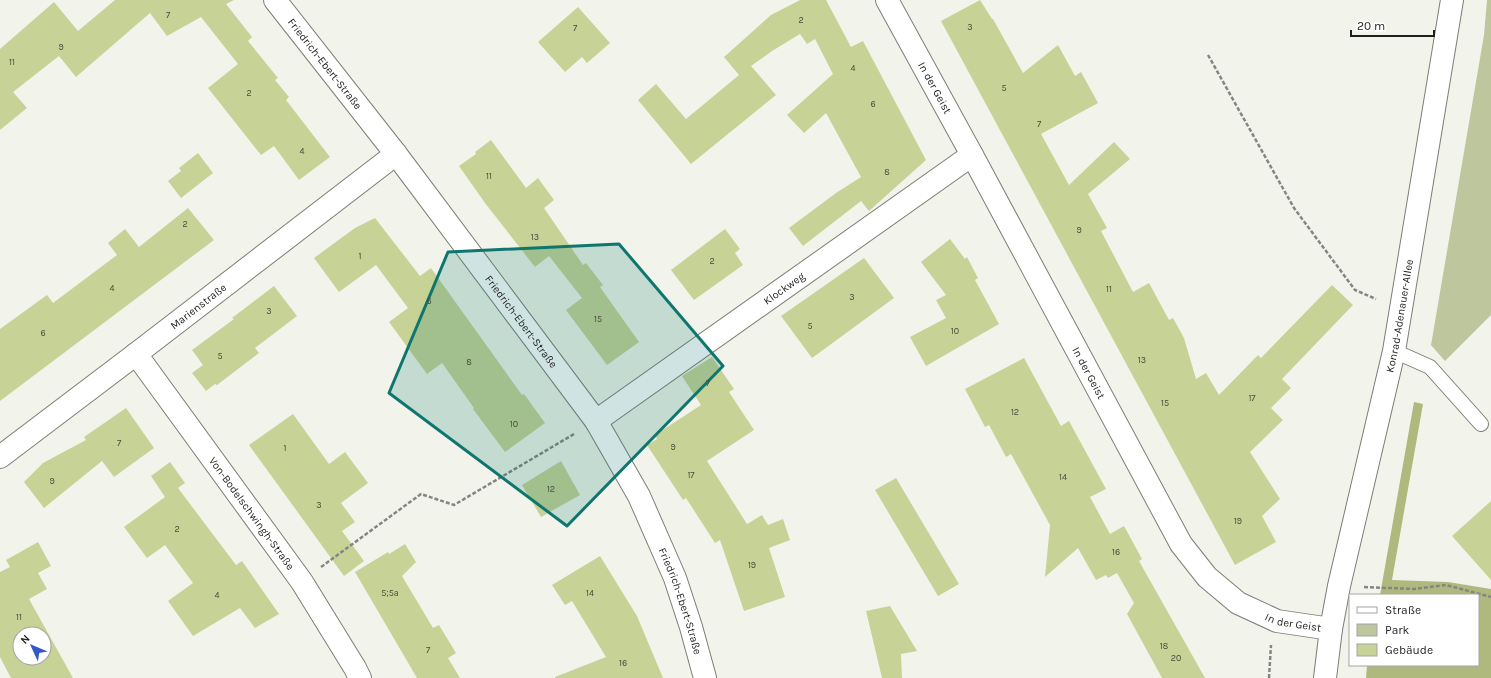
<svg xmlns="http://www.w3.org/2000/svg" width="1491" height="678" font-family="Karla,sans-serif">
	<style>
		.green { fill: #bec69d }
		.forest { fill: #afb97e }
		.building { fill: #c7d296; fill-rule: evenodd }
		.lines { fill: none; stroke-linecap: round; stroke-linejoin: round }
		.lane-casing { stroke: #7c7e76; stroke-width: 16 }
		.street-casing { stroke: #7c7e76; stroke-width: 24 }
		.secondary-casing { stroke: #7c7e76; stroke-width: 24 }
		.path { stroke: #848680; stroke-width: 2.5; stroke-dasharray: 4 2; stroke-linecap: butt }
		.lane { stroke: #fff; stroke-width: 14 }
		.street { stroke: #fff; stroke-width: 22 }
		.secondary { stroke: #fff; stroke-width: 22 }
		.marked { fill: #0f766e; fill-opacity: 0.2; stroke: #0f766e; stroke-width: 3; stroke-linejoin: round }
		.labels { text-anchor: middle; stroke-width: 3; stroke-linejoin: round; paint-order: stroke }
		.number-label { font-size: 9px; fill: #484c3a }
		.street-label { font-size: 11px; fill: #1e1f1c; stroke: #fff }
	</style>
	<rect width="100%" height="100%" fill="#f2f4ec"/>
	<path class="green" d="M1487 0H1491V315L1445 361 1431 345 1484 35Z"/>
	<path class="forest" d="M1414 402 1423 404 1392 580 1448 582 1491 589V678H1366L1367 665H1478V595H1380Z"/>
	<path class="building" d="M115 0H234L226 4 252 37 248 41 278 78 275 80 289 97 286 100 330 157 299 180 274 146 261 155 208 88 238 64 201 17 167 36 150 13 76 77 59 56 13 92 27 108 0 130V49L54 2 78 31Z
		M800 0H826L851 47 863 41 926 160 869 211 861 201 803 246 789 228 836 193 861 177 826 113 804 133 787 115 833 74 815 39 807 44 800 34 772 51 751 66 776 95 691 164 638 100 656 84 686 119 739 75 724 57 771 15Z
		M980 0 992 19H993L1023 73 1058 45 1075 76 1081 72 1098 103 1041 134 1069 185 1114 142 1130 159 1088 194 1107 228 1101 231 1133 292 1149 283 1169 320 1173 318 1184 338 1196 379 1206 373 1219 395 1258 355 1261 358 1332 285 1353 305 1282 379 1291 388 1271 408 1283 420 1250 452 1280 499 1262 516 1276 542 1235 565 941 21Z
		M578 7 610 43 587 63 582 57 565 72 538 42Z
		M491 140 526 188 538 178 554 200 544 208 583 265 586 263 603 285 600 287 639 342 607 365 566 310 582 298 549 256 535 267 485 203 459 166 476 154 475 152Z
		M198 153 213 173 181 198 168 181 181 171 179 168Z
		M188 208 214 240 0 401V329L47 295 53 303 117 255 108 243 125 229 139 247Z
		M375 218 420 276 431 268 522 395 524 394 545 423 505 452 473 409 474 408 442 363 427 374 389 322 408 308 376 265 339 292 314 258 355 228Z
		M725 229 740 249 735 253 743 265 694 300 671 270Z
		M950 239 965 259 967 257 978 278 975 280 999 324 926 366 910 337 946 318 936 300 946 295 921 262Z
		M864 258 894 298 812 358 781 316Z
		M274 286 297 316 255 348 259 353 217 385 215 384 206 391 192 373 203 365 192 350 234 319 232 318Z
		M712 357 734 389 729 392 754 430 707 461 747 524 762 515 768 525 783 519 790 540 769 548 785 597 744 611 720 540 715 543 686 498 683 500 647 445 657 439 655 435 701 405 682 376Z
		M1024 358 1061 426 1069 421 1106 489 1090 497 1110 534 1124 526 1142 559 1139 561 1205 678H1162L1127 614 1134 603 1117 573 1108 578 1106 575 1096 580 1078 548 1045 577 1050 525 1011 454 1006 457 989 425 985 427 965 389Z
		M126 408 154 448 114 477 102 461 44 508 24 482 43 463 86 440 84 437Z
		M293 414 329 464 345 452 368 483 341 503 355 522 342 531 364 561 344 576 249 445Z
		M561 461 580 495 541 517 522 485Z
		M170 462 185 483 178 488 236 565 242 561 279 614 255 628 240 608 193 636 168 601 193 583 165 545 147 558 124 527 165 497 151 476Z
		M896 478 959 584 938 596 875 490Z
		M1491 501V580L1452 536Z
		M38 542 51 566 38 573 47 589 29 599 73 678H11L0 657V572L10 567 6 560ZM20 634H44V658H20Z
		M405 544 416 562 402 576 433 628 439 625 456 653 448 658 460 678H417L355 572 388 552 389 554Z
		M600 556 637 616 663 678H555V677L606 657 572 601 565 605 552 585Z
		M890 606 917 651 901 654 902 678H882L866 611Z"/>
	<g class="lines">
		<g class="lane-casing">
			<path id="lane" d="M1394 351 1430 367 1481 424"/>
		</g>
		<g class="street-casing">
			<g id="street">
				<path id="s1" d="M275 0 396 154 596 421 639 496 675 578 691 627 705 678"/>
				<path id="s2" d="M136 354 302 582 355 668 360 678"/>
				<path id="s3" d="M596 421 972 155"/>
				<path id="s4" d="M0 457 136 354 396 154"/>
			</g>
		</g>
		<g class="secondary-casing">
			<g id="secondary">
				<path id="s5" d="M887 0 972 155 1181 544 1207 577 1238 603 1277 621 1331 629"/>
				<path id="s6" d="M1325 678 1331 629 1339 586 1394 351 1452 0"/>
			</g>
		</g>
		<path class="path" d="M1208 55 1294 208 1355 290 1376 299
			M321 567 421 494 454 505 574 434
			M1364 587 1414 589 1446 585 1491 597
			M1269 678 1271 645"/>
		<use href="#lane" class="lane"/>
		<use href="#street" class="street"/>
		<use href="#secondary" class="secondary"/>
	</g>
	<path class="marked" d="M619 244 723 366 567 526 389 393 448 252Z"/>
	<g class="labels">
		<g class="number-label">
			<text x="168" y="18">7</text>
			<text x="801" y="23">2</text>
			<text x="970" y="30">3</text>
			<text x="575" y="31">7</text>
			<text x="61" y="50">9</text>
			<text x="12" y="65">11</text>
			<text x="853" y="71">4</text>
			<text x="1004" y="91">5</text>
			<text x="249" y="96">2</text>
			<text x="873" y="107">6</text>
			<text x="1039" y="127">7</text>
			<text x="302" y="154">4</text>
			<text x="887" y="175">8</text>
			<text x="489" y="179">11</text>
			<text x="185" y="227">2</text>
			<text x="1079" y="233">9</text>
			<text x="535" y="240">13</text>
			<text x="360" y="259">1</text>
			<text x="712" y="264">2</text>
			<text x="112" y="291">4</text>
			<text x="1109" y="292">11</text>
			<text x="852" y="300">3</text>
			<text x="429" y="304">6</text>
			<text x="269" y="314">3</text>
			<text x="598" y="322">15</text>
			<text x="810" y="329">5</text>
			<text x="955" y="334">10</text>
			<text x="43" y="336">6</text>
			<text x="220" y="359">5</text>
			<text x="1142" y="363">13</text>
			<text x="469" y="365">8</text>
			<text x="708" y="386">7</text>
			<text x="1252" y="401">17</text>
			<text x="1165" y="406">15</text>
			<text x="1015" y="415">12</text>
			<text x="514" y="427">10</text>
			<text x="119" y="446">7</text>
			<text x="673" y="450">9</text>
			<text x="285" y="451">1</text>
			<text x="691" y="478">17</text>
			<text x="1063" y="480">14</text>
			<text x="52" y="484">9</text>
			<text x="551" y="492">12</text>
			<text x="319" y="508">3</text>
			<text x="1238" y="524">19</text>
			<text x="177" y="532">2</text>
			<text x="1116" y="555">16</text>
			<text x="752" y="568">19</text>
			<text x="390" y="596">5;5a</text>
			<text x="590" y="596">14</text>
			<text x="217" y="598">4</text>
			<text x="19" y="620">11</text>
			<text x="1164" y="649">18</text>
			<text x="428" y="653">7</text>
			<text x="1176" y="661">20</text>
			<text x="623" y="666">16</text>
		</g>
		<g class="street-label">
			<text dy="4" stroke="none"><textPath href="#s1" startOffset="81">Friedrich-Ebert-Straße</textPath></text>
			<text dy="4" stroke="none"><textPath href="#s5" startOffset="100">In der Geist</textPath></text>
			<text dy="4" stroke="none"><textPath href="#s3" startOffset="230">Klockweg</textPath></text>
			<text dy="4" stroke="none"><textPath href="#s4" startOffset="249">Marienstraße</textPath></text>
			<text dy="4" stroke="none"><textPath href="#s6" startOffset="370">Konrad-Adenauer-Allee</textPath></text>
			<text dy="4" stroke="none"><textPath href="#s1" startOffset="405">Friedrich-Ebert-Straße</textPath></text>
			<text dy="4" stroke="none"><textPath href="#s5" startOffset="424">In der Geist</textPath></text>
			<text dy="4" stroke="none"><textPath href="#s2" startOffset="197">Von-Bodelschwingh-Straße</textPath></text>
			<text dy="4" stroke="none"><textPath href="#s1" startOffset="729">Friedrich-Ebert-Straße</textPath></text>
			<text dy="4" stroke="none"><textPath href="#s5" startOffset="760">In der Geist</textPath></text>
		</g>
	</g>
	<rect x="1349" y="594" width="130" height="72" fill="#ffffff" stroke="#a5a5a4"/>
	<rect x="1357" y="607" width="20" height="6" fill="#ffffff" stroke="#a5a5a4"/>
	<text x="1385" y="614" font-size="12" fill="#1e1f1c">Straße</text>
	<rect x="1357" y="624" width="20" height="12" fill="#bec69d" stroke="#a5a5a4"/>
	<text x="1385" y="634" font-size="12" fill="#1e1f1c">Park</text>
	<rect x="1357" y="644" width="20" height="12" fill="#c7d296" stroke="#a5a5a4"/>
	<text x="1385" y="654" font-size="12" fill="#1e1f1c">Gebäude</text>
	<g transform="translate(32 646) rotate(314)"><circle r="19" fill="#ffffff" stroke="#a5a5a4"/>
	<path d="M0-3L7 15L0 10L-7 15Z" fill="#3458c9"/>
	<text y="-6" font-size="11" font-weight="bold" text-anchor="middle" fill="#1e1f1c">N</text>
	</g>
	<path d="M1351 30v6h83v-6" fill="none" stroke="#1e1f1c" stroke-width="2"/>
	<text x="1357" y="30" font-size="12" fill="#1e1f1c" stroke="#ffffff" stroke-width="3" paint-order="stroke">20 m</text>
</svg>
